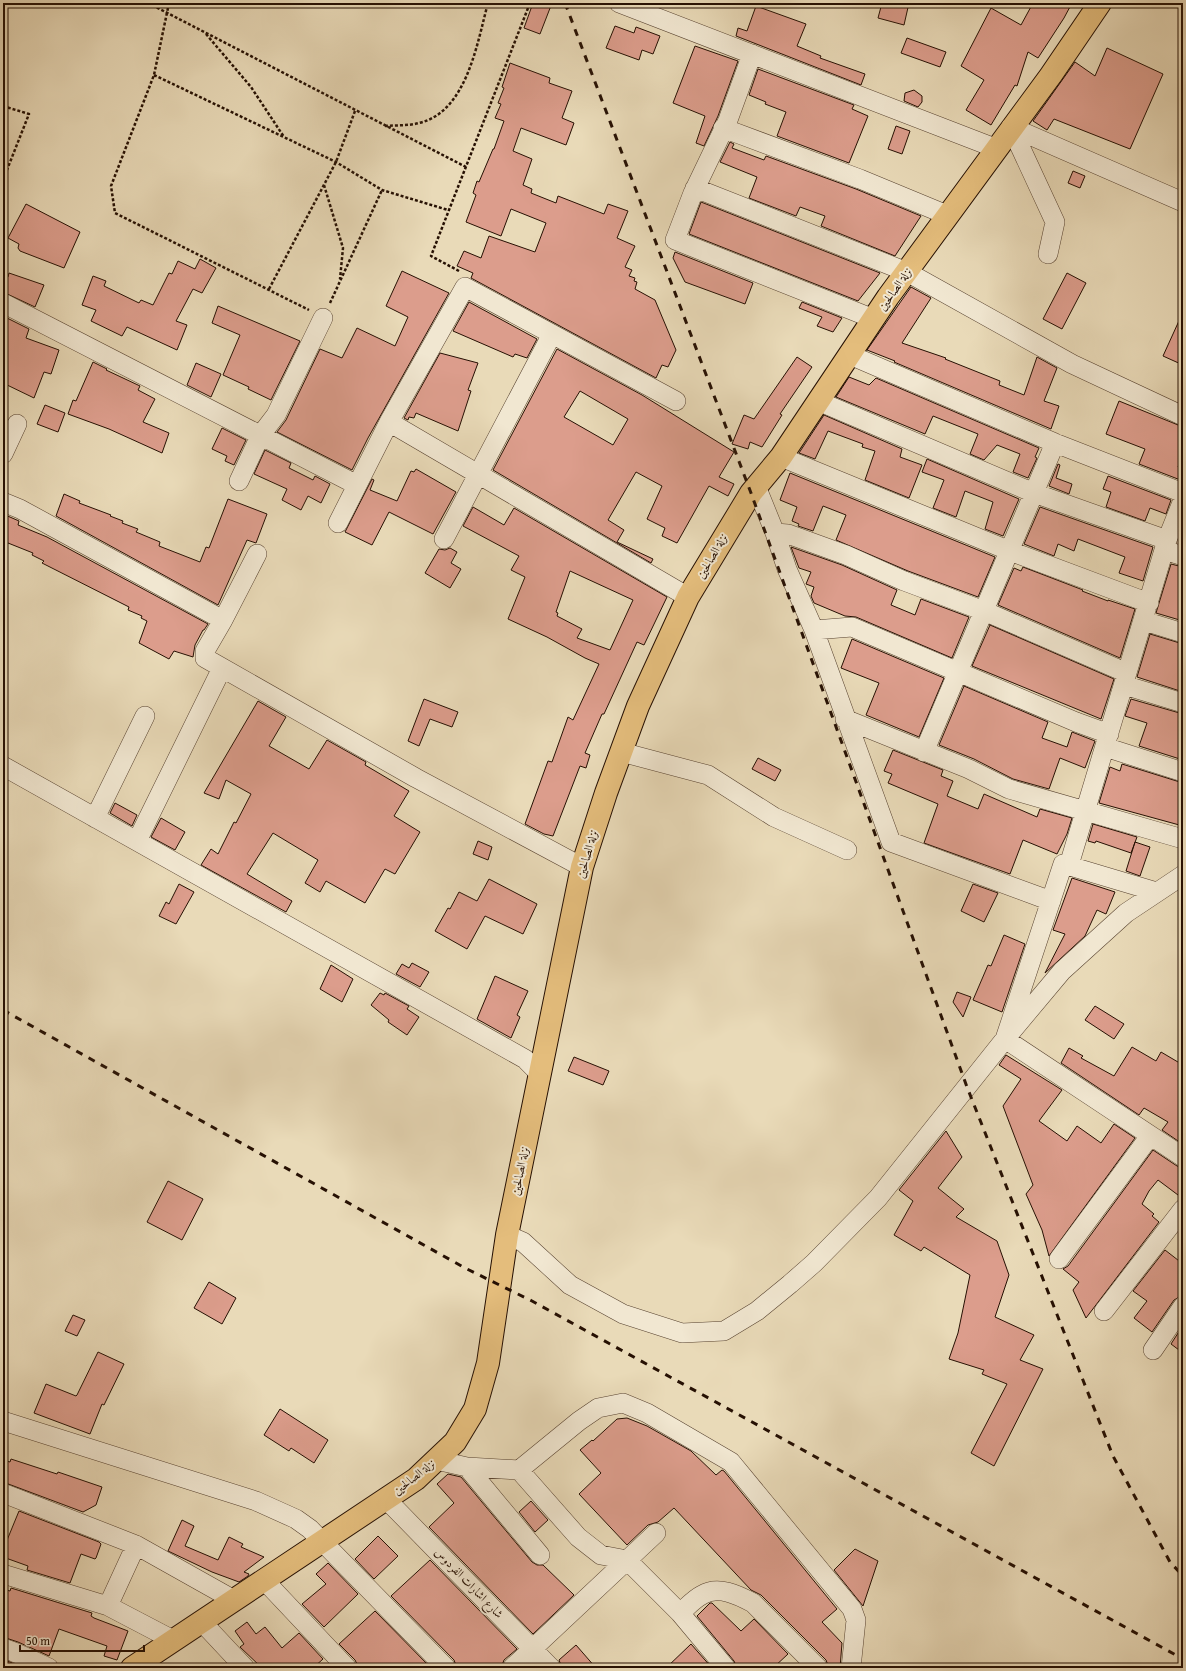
<svg xmlns="http://www.w3.org/2000/svg" width="1186" height="1671" font-family="'Gentium Book Plus',Amiri,serif">
	<style>
		.building { fill: #dc9d8c; stroke: #261003; fill-rule: evenodd }
		.lines { fill: none; stroke-linecap: round; stroke-linejoin: round }
		.minor-casing { stroke: #574230; stroke-width: 20 }
		.major-casing { stroke: #261003; stroke-width: 24 }
		.path { stroke: #261003; stroke-width: 2.5; stroke-dasharray: 3 2; stroke-linecap: butt }
		.minor { stroke: #f1e7d1; stroke-width: 19 }
		.major { stroke: #e4bd7c; stroke-width: 22 }
		.rail { stroke: #261003; stroke-width: 3; stroke-dasharray: 7 7; stroke-linecap: butt }
		.labels { text-anchor: middle; stroke-width: 4; stroke-linejoin: round; paint-order: stroke }
		.street-label { font-size: 12px; fill: #261003; stroke: #f1e7d1 }
	</style>
	<rect width="100%" height="100%" fill="#e9dab8"/>
	<filter id="stains"><feTurbulence type="fractalNoise" baseFrequency=".005" numOctaves="4"/><feColorMatrix values="0 0 0 0 .2 0 0 0 0 .09 0 0 0 0 .02 0 0 0 .5 -.17"/></filter>
	<radialGradient id="worn" r=".72"><stop offset=".6" stop-color="#630" stop-opacity="0"/><stop offset="1" stop-color="#630" stop-opacity=".3"/></radialGradient>
	<path class="building" d="M533 3H552L540 34 524 28Z
		M882 3H909L904 25 878 18Z
		M1033 3H1072L1064 18 1038 58 1028 52 1017 86 1015 85 991 125 966 110 984 80 961 66 991 8 1021 25Z
		M756 6 806 24 797 46 821 56 820 58 865 74 861 85 736 36 738 28 747 31Z
		M615 26 634 33 636 27 660 36 653 54 642 50 639 60 606 48Z
		M907 38 946 52 940 67 901 53Z
		M695 46 738 61 718 116 704 146 696 143 705 116 673 103Z
		M1107 48 1163 74 1130 149 1054 119 1047 130 1033 121 1075 62 1095 76Z
		M510 63 550 78 549 83 572 91 562 118 574 123 566 145 521 128 513 151 532 159 523 185 532 189 531 193 556 203 558 196 604 214 608 204 628 211 617 238 635 246 625 267 632 270 629 276 635 278 634 281 637 282 635 289 655 300 676 350 668 367 662 365 656 378 471 278 473 273 457 266 464 251 481 258 489 236 535 252 546 223 511 209 501 236 466 222 476 195 473 193 477 181 479 182 493 149H494L504 121 495 118 501 104 498 103 504 88 502 87Z
		M758 69 854 105 852 109 868 116 849 163 777 136 786 112 765 104 766 102 749 95Z
		M914 90 922 96V102L918 107 904 101 905 93Z
		M896 126 910 131 902 154 888 149Z
		M730 142 734 144 732 148 764 160 766 156 856 189 921 216 895 256 821 226 825 216 800 207 796 216 749 198 757 177 720 162Z
		M1073 171 1085 176 1080 188 1068 183Z
		M701 202 880 273 858 301 689 234Z
		M26 204 80 232 64 268 20 251 18 248 19 244 8 238Z
		M675 252 753 283 745 304 685 282 673 258Z
		M200 259 216 268 202 293 193 289 176 321 187 325 177 350 127 327 122 336 91 321 96 310 82 305 93 276 106 281 104 286 139 303 141 300 153 305 169 273 172 274 178 261 195 269Z
		M402 271 449 293 368 438 352 470 277 432 286 420 320 349 342 358 357 328 395 346 408 317 386 306Z
		M9 273 44 285 35 307 3 292V275L8 277Z
		M1067 273 1086 283 1062 329 1043 319Z
		M911 287 931 298 902 343 946 358 945 359 1000 381 999 385 1024 395 1037 357 1057 368 1044 401 1059 406 1051 429 894 362 895 361 867 350Z
		M469 302 537 339 527 358 515 354 513 357 453 331Z
		M802 302 842 318 833 332 817 326 822 317 799 308Z
		M218 306 300 341 271 400 248 389 249 387 223 375 240 335 212 323Z
		M1183 312V365L1163 356Z
		M5 317 29 329 26 338 59 350 51 374 44 372 34 398 3 383V322Z
		M557 349 642 395 734 452 719 477 734 484 728 496 709 486 677 543 662 536 665 528 647 519 662 486 636 472 608 520 624 530 617 542 653 559 651 563 493 470ZM580 391 628 419 613 445 564 417Z
		M440 353 478 363 468 390 471 391 458 431 416 413 414 418 409 417 408 420 404 418Z
		M797 357 812 367 780 414 782 415 762 447 750 442 748 449 732 444 744 415 754 419Z
		M93 362 107 369 106 370 140 386 138 390 155 399 143 422 169 433 162 453 109 429 68 414 73 400 76 401Z
		M196 363 221 374 211 397 187 385Z
		M849 377 869 385 876 378 1039 448 1035 457 1037 458 1028 478 1013 472 1020 454 997 445 984 460 970 454 978 434 933 416 925 434 836 397Z
		M1119 401 1183 427V455L1178 467 1183 469V481L1139 464 1145 449 1106 434Z
		M45 405 65 413 58 432 37 424Z
		M824 415 902 449 900 457 922 465 909 498 865 480 875 451 862 447 863 444 828 431 815 459 799 453Z
		M222 428 246 440 234 465 225 461 227 456 212 449Z
		M265 450 291 463 289 468 313 480 315 476 330 484 321 503 308 496 301 510 282 500 287 489 254 474Z
		M927 459 1019 499 1003 536 985 529 993 502 965 491 956 517 933 508 944 480 922 472Z
		M1058 464 1060 465 1056 478 1072 484 1069 494 1049 486Z
		M416 469 456 492 433 534 389 512 372 545 345 532 372 479 374 480 370 490 397 501 411 471 414 472Z
		M790 473 995 557 978 597 908 571 836 540 846 515 823 506 813 531 798 526 799 524 792 521 797 507 780 500Z
		M1108 476 1171 500 1166 514 1150 508 1145 521 1106 507 1111 492 1103 489Z
		M64 494 80 501 79 503 111 515 110 516 123 521 122 523 138 529 136 532 160 542 159 546 200 562 206 547 209 548 228 499 267 514 256 543 247 540 218 605 56 516Z
		M473 507 504 525 514 508 667 597 644 645 637 642 604 714H602L585 753 590 755 586 768 580 766 553 836 544 834 525 824 548 761 552 762 568 717 573 720 599 664 585 658 547 637 508 619 525 577 511 570 519 556 463 526ZM570 571 633 600 610 650 577 638 582 629 557 616 558 613 556 612Z
		M1040 507 1153 547 1143 581 1119 573 1125 557 1078 539 1074 551 1058 544 1054 556 1024 544Z
		M3 514 19 521 18 525 47 537 208 624 204 630H203L195 645 193 657 174 651 169 659 139 643 147 621 141 618 142 616 128 610 129 607 42 563 44 561 32 555 33 553 3 541Z
		M791 547 842 565 897 590 891 605 915 615 921 599 969 617 952 658 856 617 845 616 814 603 811 596 814 587 806 584 811 572 799 568Z
		M450 548 457 552 451 563 461 569 450 588 425 573 439 549 445 550Z
		M1171 564 1183 567V621L1156 613Z
		M1023 567 1083 590 1082 591 1108 601V600L1135 609 1120 658 998 605 1014 568 1021 571Z
		M990 625 1114 679 1101 719 972 666Z
		M1150 634 1183 644V692L1137 677Z
		M852 639 944 678 919 737 866 715 879 683 841 668Z
		M964 686 1048 722 1042 738 1067 747 1072 732 1095 741 1085 768 1060 758 1049 789 1013 779 974 759 939 745Z
		M424 699 458 712 452 727 430 719 419 746 408 741Z
		M1131 699 1183 714V760L1139 746 1147 723 1125 716Z
		M258 701 286 717 269 746 309 769 327 740 366 762 365 765 409 791 394 816 420 832 395 874 385 869 365 903 326 881 320 892 305 883 318 860 273 833 247 874 292 901 286 912 201 865 211 849 218 854 234 822 236 823 251 794 226 780 219 799 204 793Z
		M893 750 943 770 941 776 953 781 947 796 978 809 984 794 1037 817 1040 809 1072 818 1067 834 1057 854 1023 840 1010 874 924 843 938 804 888 783 892 774 884 771Z
		M758 758 781 770 775 781 752 769Z
		M1122 764 1183 783V826L1099 803 1110 767 1120 771Z
		M115 803 137 815 132 826 110 813Z
		M161 818 185 832 175 850 151 837Z
		M1093 824 1137 837 1131 853 1096 841 1095 843 1088 841Z
		M478 841 492 847 488 860 473 854Z
		M1135 842 1150 847 1140 876 1126 871Z
		M1072 878 1115 892 1106 914 1097 910 1085 936 1045 973 1065 934 1053 930Z
		M489 879 537 904 523 934 485 916 467 949 435 931 448 908 450 909 459 892 477 901Z
		M179 884 194 892 176 924 159 916 166 902 169 904Z
		M973 884 998 893 984 922 961 911Z
		M1004 935 1025 944 1002 1012 973 1000 988 965 991 966Z
		M412 963 429 972 420 987 396 974 402 964 409 968Z
		M331 965 353 979 342 1002 320 989Z
		M495 976 528 991 517 1015 520 1017 511 1038 477 1019Z
		M957 992 971 997 963 1017 953 1002Z
		M380 993 384 995 385 993 409 1006 407 1009 419 1017 407 1035 388 1022 389 1020 371 1005Z
		M1095 1006 1124 1024 1114 1039 1085 1020Z
		M1132 1047 1156 1061 1161 1052 1183 1065V1140L1181 1143 1162 1130 1168 1122 1144 1108 1139 1115 1061 1063 1069 1048 1083 1056 1081 1058 1114 1076Z
		M1006 1055 1062 1090 1039 1121 1067 1141 1077 1126 1101 1143 1114 1124 1135 1138 1049 1256 1042 1230 1026 1194 1033 1185 1003 1106 1021 1079 999 1065Z
		M574 1057 609 1071 603 1085 568 1071Z
		M946 1131 962 1157 938 1188 964 1209 956 1217 997 1241 1009 1275 995 1317 1034 1335 1020 1360 1043 1369 994 1466 971 1453 1007 1384 982 1374 984 1370 949 1359 958 1333 970 1275 924 1247 921 1251 894 1235 913 1201 899 1190Z
		M1153 1150 1177 1166 1183 1168V1189L1178 1195 1158 1180 1149 1191 1142 1204 1154 1214 1152 1216 1159 1222 1086 1318 1073 1290 1079 1282 1063 1269 1068 1266Z
		M168 1181 203 1199 182 1240 147 1222Z
		M1165 1250 1183 1264V1295L1174 1300 1152 1332 1134 1318 1147 1301 1133 1291Z
		M209 1282 236 1298 222 1324 194 1308Z
		M73 1315 85 1320 77 1336 65 1331Z
		M1180 1330 1183 1332V1353L1171 1344Z
		M98 1352 124 1364 104 1405 102 1404 90 1434 34 1413 46 1384 76 1396 77 1395Z
		M280 1409 328 1440 314 1463 291 1448 289 1451 264 1435Z
		M627 1418 647 1426 691 1451 716 1475 722 1470 724 1471 837 1609 822 1622 842 1643 840 1668H829L826 1660 761 1595 751 1590 674 1508 658 1522 648 1525 627 1545 579 1494 601 1473 580 1450 592 1440 593 1441 617 1419Z
		M11 1459 57 1474 58 1472 102 1487 96 1505 83 1512 3 1482V1460L10 1462Z
		M448 1474 461 1477 532 1562 537 1565H543L574 1595 533 1634 429 1527 454 1503 437 1484Z
		M531 1501 548 1520 535 1532 519 1512Z
		M19 1511 99 1542 101 1544 96 1558 95 1559 81 1554 70 1583 27 1570 28 1566 3 1557V1550Z
		M182 1520 194 1526 185 1546 218 1560 229 1537 243 1544 241 1547 264 1557 244 1572 249 1574 248 1576 239 1582 212 1572 168 1551Z
		M378 1536 398 1556 374 1579 355 1559Z
		M855 1549 878 1561 863 1606 834 1570Z
		M430 1560 517 1649 504 1660 501 1668H457L454 1660 391 1596Z
		M328 1563 358 1594 324 1627 302 1604 326 1584 316 1574Z
		M11 1588 92 1613 91 1616 94 1618 128 1631 117 1660 104 1656 107 1646 59 1629 49 1656 18 1642 3 1637V1589L10 1591Z
		M710 1603H712L741 1631 754 1619 788 1654 773 1668H737L734 1661 697 1616Z
		M375 1611 431 1668H359L355 1660 339 1644Z
		M247 1622 256 1634 265 1627 282 1648 299 1633 323 1659 313 1668H262L240 1647 244 1644 235 1631Z
		M691 1644 712 1668H666Z
		M576 1645 596 1668H562L559 1660Z
		M3 1660 10 1662 23 1668H3Z"/>
	<g class="lines">
		<g class="minor-casing">
			<path id="minor" d="M619 3 995 148
				M752 54 728 120 693 193 675 240 874 319
				M1011 127 1183 202
				M1011 127 1055 222 1048 254
				M723 128 860 179 947 215
				M695 188 907 272 1072 364 1183 416
				M3 303 357 485
				M850 355 1055 443 1183 493
				M818 401 1034 493 1167 540
				M389 422 688 597
				M3 454 17 424
				M781 457 1010 551 1149 603
				M239 481 260 436 276 415 323 318
				M756 486 775 533 787 569 814 630 891 842 1051 901
				M3 502 20 509 223 620 205 651V658L416 778 582 867
				M338 523 389 422 465 287 676 401
				M775 533 788 534 846 555 904 581 984 611 1127 673
				M444 539 552 334
				M1164 550 1183 556
				M223 620 257 554
				M1144 621 1183 633
				M814 630 852 627 1076 722 1109 734
				M1124 685 1183 703
				M845 719 969 769 1009 789 1183 839
				M1105 747 1183 772
				M621 752 708 775 774 817 847 850
				M924 752 1055 443
				M3 766 525 1059 539 1073
				M95 818 145 716
				M137 841 222 668
				M1069 865 1167 540 1183 500
				M1157 892 1063 864 1005 1039 1183 1157
				M507 1235 523 1242 570 1285 623 1314 682 1333 724 1331 757 1311 790 1284 814 1263 878 1198 1005 1039 1062 971 1126 913 1183 875
				M1059 1259 1150 1136
				M1104 1311 1183 1209
				M1153 1350 1183 1306
				M3 1421 256 1501 296 1519 310 1529 446 1668
				M436 1460 467 1467 519 1470 579 1421 598 1408 623 1403 647 1413 731 1462 852 1609 856 1620 851 1668
				M467 1467 540 1555
				M519 1470 578 1537 601 1555 627 1560 680 1613 726 1668
				M3 1493 136 1545 234 1600
				M386 1499 551 1668
				M3 1574 108 1606 173 1640
				M264 1580 347 1668
				M108 1606 136 1545
				M680 1613C687 1607 694 1599 702 1595 718 1585 738 1595 753 1603L818 1668
				M201 1621 245 1668
				M3 1648 14 1652 49 1668
				M512 1668 656 1533"/>
		</g>
		<g class="major-casing">
			<path id="major" d="M132 1668 416 1479 455 1442 475 1409 488 1363 507 1235 582 867 606 793 638 706 688 597 751 493 781 457 888 297 1051 75 1100 3"/>
		</g>
		<path class="path" d="M148 3 466 167
			M169 3 154 75 111 186 115 213 309 310
			M206 34 251 87 284 137
			M154 75 336 162 382 190 448 210
			M3 106 29 114 3 180
			M385 126C396 125 408 126 419 123 467 112 477 43 488 3
			M324 185 343 248 340 279
			M459 271 431 256 530 3
			M269 289 336 162 355 111
			M330 303 382 190"/>
		<use href="#minor" class="minor"/>
		<use href="#major" class="major"/>
		<path class="rail" d="M565 3 751 493 967 1087 1113 1456 1170 1562 1183 1576
			M3 1010 465 1268 532 1301 1183 1659"/>
	</g>
	<g class="labels">
		<g class="street-label">
			<text transform="translate(895 289) rotate(-55)" y="4">نزلة الصالحين</text>
			<text transform="translate(712 556) rotate(-60)" y="4">نزلة الصالحين</text>
			<text transform="translate(587 854) rotate(-74)" y="4">نزلة الصالحين</text>
			<text transform="translate(520 1171) rotate(-79)" y="4">نزلة الصالحين</text>
			<text transform="translate(414 1477) rotate(-38)" y="4">نزلة الصالحين</text>
			<text transform="translate(469 1583) rotate(46)" y="4">شارع اشارات الفردوس</text>
		</g>
	</g>
	<rect width="1186" height="1671" fill="none" stroke="#e9dab8" stroke-width="16"/>
	<rect x="4" y="4" width="1178" height="1663" fill="none" stroke="#261003" stroke-width="2"/>
	<rect x="8" y="8" width="1170" height="1655" fill="none" stroke="#261003"/>
	<path d="M20 1645v6h124v-6" fill="none" stroke="#261003" stroke-width="2"/>
	<text x="26" y="1645" font-size="12" fill="#261003" stroke="#f1e7d1" stroke-width="3" paint-order="stroke">50 m</text>
	<rect width="100%" height="100%" filter="url(#stains)"/>
	<rect width="100%" height="100%" fill="url(#worn)"/>
</svg>
